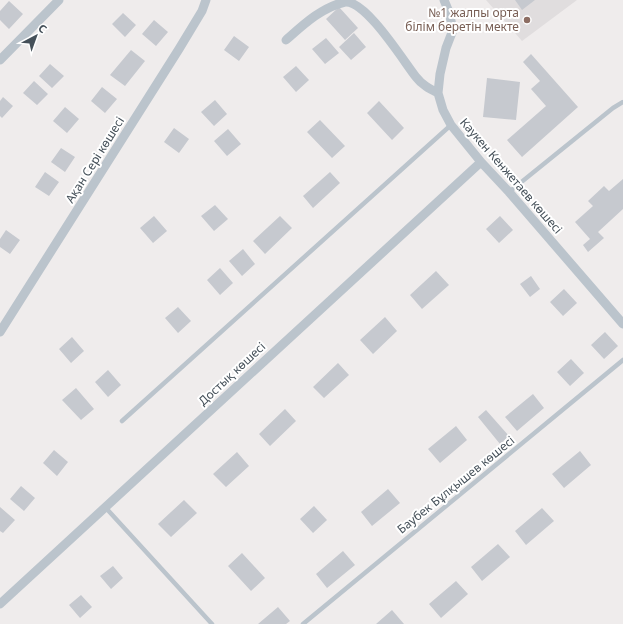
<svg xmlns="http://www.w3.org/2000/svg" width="623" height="624" font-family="'Noto Sans',sans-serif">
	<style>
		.education { fill: #e0ddde }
		.building { fill: #c6c9cf }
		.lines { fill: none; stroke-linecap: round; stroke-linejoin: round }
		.lane { stroke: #bbc4cc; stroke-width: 4.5 }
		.street { stroke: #bbc4cc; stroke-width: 9 }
		.education-dot { fill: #8d6e63; stroke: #fff; stroke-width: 1.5 }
		.labels { text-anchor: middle; stroke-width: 4; stroke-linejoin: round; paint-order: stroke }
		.education-label { font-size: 12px; fill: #785e54; stroke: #fff; text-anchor: end }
		.street-label { font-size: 12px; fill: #455059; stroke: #fff }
	</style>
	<rect width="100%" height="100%" fill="#efecec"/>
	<path class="education" d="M486 0H577L522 41Z"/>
	<path class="building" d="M515 0H535L522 10Z
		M9 1 23 14 9 29 0 20V11Z
		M339 7 358 28 345 40 326 19Z
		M123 13 136 25 125 37 112 24Z
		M154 20 168 32 156 46 142 34Z
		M354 33 366 47 351 60 339 47Z
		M234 36 249 47 239 61 224 50Z
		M326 38 339 53 325 64 312 49Z
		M131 50 145 61 125 86 110 75Z
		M531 54 578 107 522 157 507 140 546 106 531 89 540 81 523 62Z
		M50 64 64 76 52 88 39 76Z
		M296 66 309 80 296 92 283 77Z
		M487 78 520 82 516 120 483 117Z
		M34 81 48 94 37 105 23 93Z
		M102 87 117 99 105 113 91 101Z
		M3 97 13 106 2 118 0 116V101Z
		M215 100 227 114 214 126 201 112Z
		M379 101 404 128 392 140 367 113Z
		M65 107 79 119 67 133 53 121Z
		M320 120 345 146 332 158 307 132Z
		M174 128 189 139 179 153 164 142Z
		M228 129 241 144 227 156 214 141Z
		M61 148 75 157 65 172 51 162Z
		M45 172 59 182 49 196 35 187Z
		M330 172 340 183 313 208 303 196Z
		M623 179V209L598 232 604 238 588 252 583 245 590 239 575 222 593 206 588 201 604 186 609 191Z
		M215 205 228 219 214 231 201 216Z
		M154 216 167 231 153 243 140 228Z
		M280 216 292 228 265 254 253 241Z
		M500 216 513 230 499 243 486 229Z
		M6 230 20 240 10 254 0 247V239Z
		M243 249 255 264 242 276 229 261Z
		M220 268 233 283 220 295 207 280Z
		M436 271 449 285 422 309 410 295Z
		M531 276 540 289 530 297 520 284Z
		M564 289 577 303 563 316 550 302Z
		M178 307 191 321 178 333 165 318Z
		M385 317 397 331 373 354 360 340Z
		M605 332 618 346 604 359 591 345Z
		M72 337 84 351 71 363 59 349Z
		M571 359 584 373 570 386 557 372Z
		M338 363 349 375 324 398 313 387Z
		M108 370 121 385 108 397 95 382Z
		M76 388 94 409 81 420 62 400Z
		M533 394 544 408 517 431 505 417Z
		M285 409 296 421 270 446 259 434Z
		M486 410 509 436 500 444 478 417Z
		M456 426 467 440 440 463 428 449Z
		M54 450 68 462 57 476 43 463Z
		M580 451 591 465 564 488 552 474Z
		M237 452 249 466 226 487 213 474Z
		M21 486 35 498 24 511 10 499Z
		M388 489 400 503 372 526 361 512Z
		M184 500 197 513 171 537 158 524Z
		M314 506 327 520 313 533 300 519Z
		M0 507 15 520 3 533 0 531Z
		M542 508 554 521 526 545 515 531Z
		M498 544 510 557 482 581 471 567Z
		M343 551 355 565 327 588 316 574Z
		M242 553 265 578 251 591 228 566Z
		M113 566 123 578 111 589 100 576Z
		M456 581 468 594 441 618 429 604Z
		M81 595 92 607 80 618 69 605Z
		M278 607 290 621 286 624H258Z
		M392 610 404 624H376Z"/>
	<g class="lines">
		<path class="lane" d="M509 192 613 108 623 102
			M122 421 451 125
			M105 507 212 624
			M303 624 623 360"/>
		<path class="street" d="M444 0 449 12 453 30 446 48 440 74 438 93 443 110 451 125 481 162 509 192 623 324
			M286 40C303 25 322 7 345 2 366 0 404 62 416 77 422 85 430 89 438 93
			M0 60 59 0
			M0 332 179 49 202 11 206 0
			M0 604 481 162"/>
	</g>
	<circle class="education-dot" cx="527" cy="20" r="4"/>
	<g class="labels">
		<g class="education-label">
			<text x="519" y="17">№1 жалпы орта<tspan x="519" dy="14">білім беретін мекте</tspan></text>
		</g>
		<g class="street-label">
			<text transform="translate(95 160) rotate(-58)" y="4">Ақан Сері көшесі</text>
			<text transform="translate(511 176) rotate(49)" y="4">Каукен Кенжетаев көшесі</text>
			<text transform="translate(232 374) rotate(-43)" y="4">Достық көшесі</text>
			<text transform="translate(456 485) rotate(-39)" y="4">Баубек Бұлқышев көшесі</text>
		</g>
	</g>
	<g transform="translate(36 36) rotate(41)" stroke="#ffffff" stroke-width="3" paint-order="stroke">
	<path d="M0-3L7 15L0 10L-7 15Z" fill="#455059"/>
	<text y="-6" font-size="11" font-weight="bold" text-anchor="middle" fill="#455059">С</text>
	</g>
</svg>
